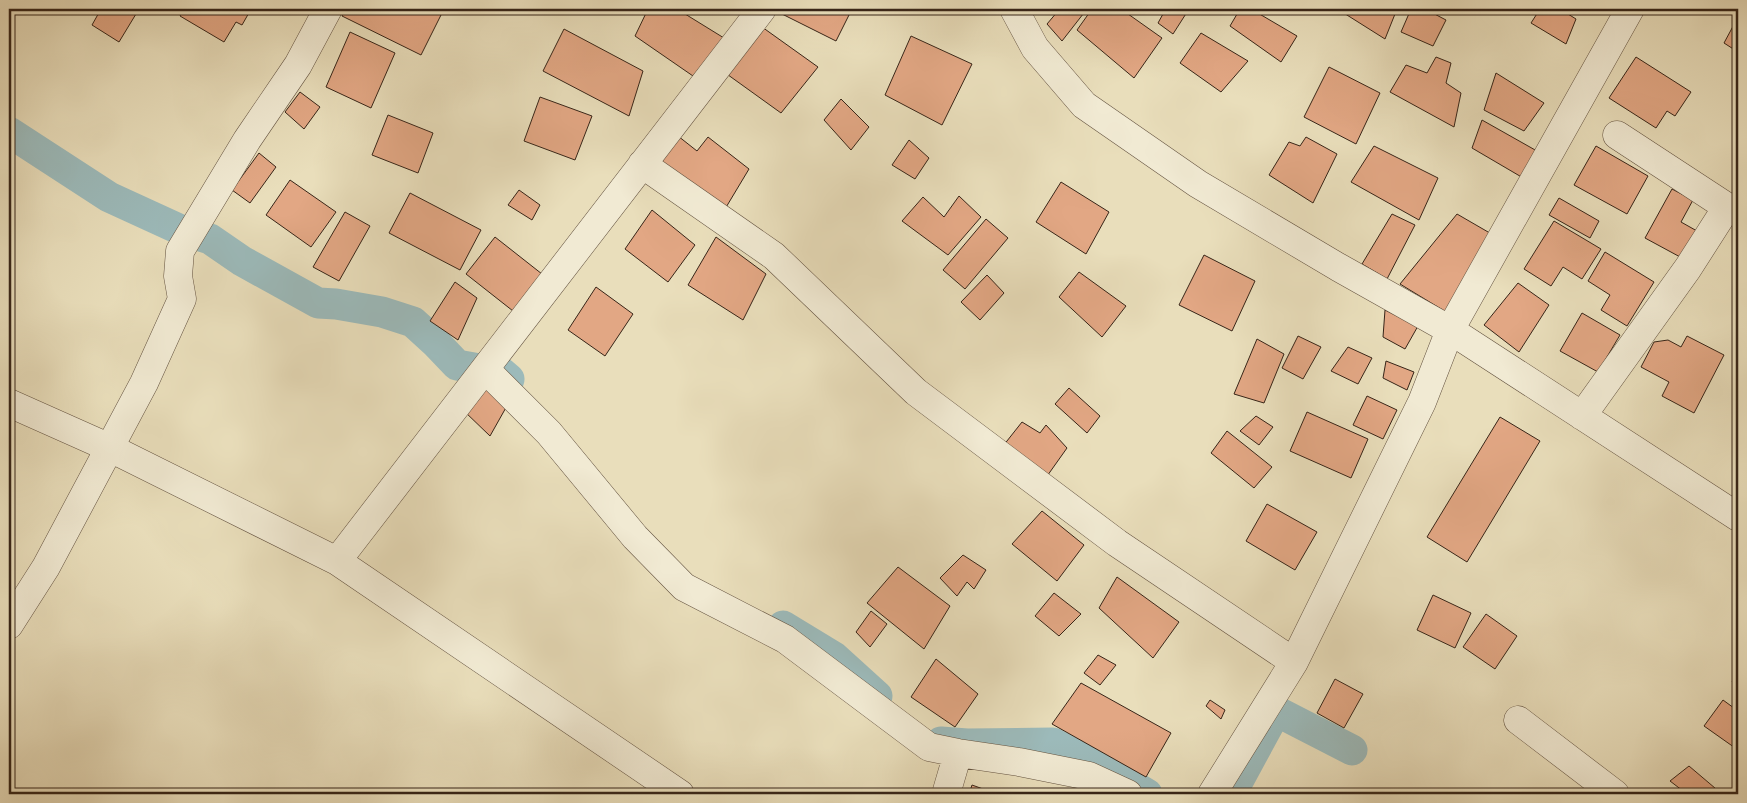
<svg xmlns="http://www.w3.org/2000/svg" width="1747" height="803" font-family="Cardo,serif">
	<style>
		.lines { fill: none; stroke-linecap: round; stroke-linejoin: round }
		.canal { stroke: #9cbaba; stroke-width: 31 }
		.building { fill: #e2a784; stroke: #372518 }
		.minor-casing { stroke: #645341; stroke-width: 29 }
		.minor { stroke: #f1ead3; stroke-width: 28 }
	</style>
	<rect width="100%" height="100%" fill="#e9debb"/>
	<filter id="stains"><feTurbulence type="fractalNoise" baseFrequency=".004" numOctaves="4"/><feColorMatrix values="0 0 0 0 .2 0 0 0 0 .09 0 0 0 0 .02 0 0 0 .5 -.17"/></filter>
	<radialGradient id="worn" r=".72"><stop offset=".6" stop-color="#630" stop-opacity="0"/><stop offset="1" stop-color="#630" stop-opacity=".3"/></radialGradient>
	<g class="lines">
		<path class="canal" d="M9 132 109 197 181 230 210 239 242 261 318 303 336 304 382 312 413 322 436 343 457 365 502 373 509 379
			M783 626 834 657 877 696
			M941 742 967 744 1053 743 1117 776 1147 794
			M1231 794 1276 711 1352 750"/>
	</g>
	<path class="building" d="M101 9H139L119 42 92 25Z
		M184 9H246L250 11 242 25 236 22 224 42 180 16Z
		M346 9H434L442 13 421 55 342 16Z
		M648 9H677L724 38 693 76 635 36Z
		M775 9H852L836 41 774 10Z
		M1055 9H1087L1062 41 1047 24 1058 11Z
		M1092 9H1121L1162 38 1134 78 1077 30Z
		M1156 9H1189L1173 34 1158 23 1163 14Z
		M1240 9H1251L1297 36 1281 62 1230 26Z
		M1340 9H1397L1385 39 1339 10Z
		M1411 9H1425L1446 20 1433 46 1401 32Z
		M1540 9H1560L1576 19 1566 44 1531 23Z
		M1738 17V52L1724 43Z
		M762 27 818 67 781 113 724 72Z
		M564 29 643 71 629 116 543 71Z
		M350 32 395 53 371 108 326 87Z
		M1201 33 1248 61 1221 92 1180 63Z
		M911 36 972 64 942 125 885 95Z
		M1436 57 1451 63 1446 83 1461 93 1454 127 1390 92 1406 65 1427 73Z
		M1636 57 1691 92 1675 116 1667 111 1656 128 1609 98Z
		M1329 67 1380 93 1356 144 1304 117Z
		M1496 73 1544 103 1524 131 1484 110Z
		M300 92 320 107 304 129 285 112Z
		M540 97 592 116 575 160 524 141Z
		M841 99 869 127 851 150 824 120Z
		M388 115 433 133 418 173 372 155Z
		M1482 120 1544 155 1530 182 1472 148Z
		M678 136 697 151 708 137 749 169 725 209 659 163Z
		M1306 137 1337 154 1313 203 1269 175 1289 142 1300 146Z
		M909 140 929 158 915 179 892 165Z
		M1374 146 1438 178 1419 220 1351 182Z
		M1596 146 1648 176 1627 214 1574 185Z
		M259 153 276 167 250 203 232 190Z
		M290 180 336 212 311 247 266 215Z
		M1061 182 1109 212 1086 254 1036 222Z
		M1672 189 1693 200 1681 222 1697 231 1682 258 1645 238Z
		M519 190 540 205 532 220 508 205Z
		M410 193 481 230 460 270 389 233Z
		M959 196 981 217 948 255 902 221 923 197 944 217Z
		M1559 198 1599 221 1590 238 1549 215Z
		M652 210 695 245 668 282 625 249Z
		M345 212 370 226 339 281 313 267Z
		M1392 214 1415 225 1387 279 1362 264Z
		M1457 214 1495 236 1446 312 1400 284Z
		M986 219 1008 238 965 289 943 270Z
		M1554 221 1601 249 1582 279 1563 267 1551 286 1524 269Z
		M495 237 542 274 513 311 466 274Z
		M716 237 766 274 743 320 688 285Z
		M1605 252 1654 282 1627 326 1601 310 1610 295 1588 281Z
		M1204 255 1255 281 1232 331 1179 305Z
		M1079 272 1126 306 1102 337 1059 297Z
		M987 275 1004 293 980 320 961 302Z
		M455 282 477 298 458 340 430 321Z
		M1518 283 1549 305 1519 352 1484 325Z
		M596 287 633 314 605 356 568 330Z
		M1385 310 1418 326 1405 349 1383 337Z
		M1582 313 1620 335 1598 372 1560 351Z
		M1298 336 1321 347 1303 379 1282 368Z
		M1687 336 1724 355 1694 413 1662 396 1669 382 1641 367 1654 342 1668 340 1681 347Z
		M1257 339 1284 354 1264 403 1234 394Z
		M1348 347 1372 358 1358 384 1331 371Z
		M1386 361 1414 372 1407 390 1383 378Z
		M482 381 508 404 490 436 463 410Z
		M1069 388 1100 416 1087 433 1055 404Z
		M1367 396 1397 410 1383 439 1353 425Z
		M1307 412 1368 439 1351 478 1290 451Z
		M1256 416 1273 427 1259 445 1240 431Z
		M1500 417 1540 441 1467 562 1427 537Z
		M1022 422 1040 433 1046 425 1067 448 1045 479 1003 446Z
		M1227 431 1272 467 1254 488 1211 453Z
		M1267 504 1317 532 1295 570 1246 541Z
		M1042 511 1084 545 1057 581 1012 544Z
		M963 555 986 570 974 589 967 582 957 596 940 578Z
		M898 567 950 606 924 649 867 603Z
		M1117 577 1179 622 1153 658 1099 608Z
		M1054 593 1081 614 1059 636 1035 616Z
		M1433 595 1471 613 1455 648 1417 630Z
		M871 611 887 624 870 647 856 632Z
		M1486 614 1517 636 1495 669 1463 647Z
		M1098 655 1116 665 1100 685 1084 673Z
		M936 659 978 694 955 727 911 697Z
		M1738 673V687L1732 682Z
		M1335 679 1363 694 1344 728 1317 713Z
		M1081 683 1171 733 1146 777 1052 724Z
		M1210 700 1225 710 1221 719 1206 706Z
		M1723 700 1738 711V750L1704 726Z
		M1689 766 1722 794H1687L1670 781Z
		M972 785 997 794H969Z"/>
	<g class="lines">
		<g class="minor-casing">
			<path id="minor" d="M1014 9 1035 48 1084 105 1198 184 1338 267 1450 330 1738 517
				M642 164 774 256 916 392 1117 543 1294 662
				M485 369 549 433 635 537 684 587 785 639 929 747 958 753 1019 762 1089 776 1128 794
				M9 403 110 448 337 561 680 794
				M1582 416 1688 268 1727 207 1617 135
				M337 561 762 9
				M9 625 46 567 144 383 182 299 178 276 180 251 247 140 298 65 328 9
				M1518 720 1615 794
				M946 794 958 753
				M1212 794 1294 662 1422 402 1450 330 1630 9"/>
		</g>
		<use href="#minor" class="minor"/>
	</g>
	<rect width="1747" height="803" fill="none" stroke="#e9debb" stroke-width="30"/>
	<rect x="10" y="10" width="1727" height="783" fill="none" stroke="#372518" stroke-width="2.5"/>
	<rect x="15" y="15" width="1717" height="773" fill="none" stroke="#372518"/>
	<rect width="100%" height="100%" filter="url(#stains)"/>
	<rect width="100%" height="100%" fill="url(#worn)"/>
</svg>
